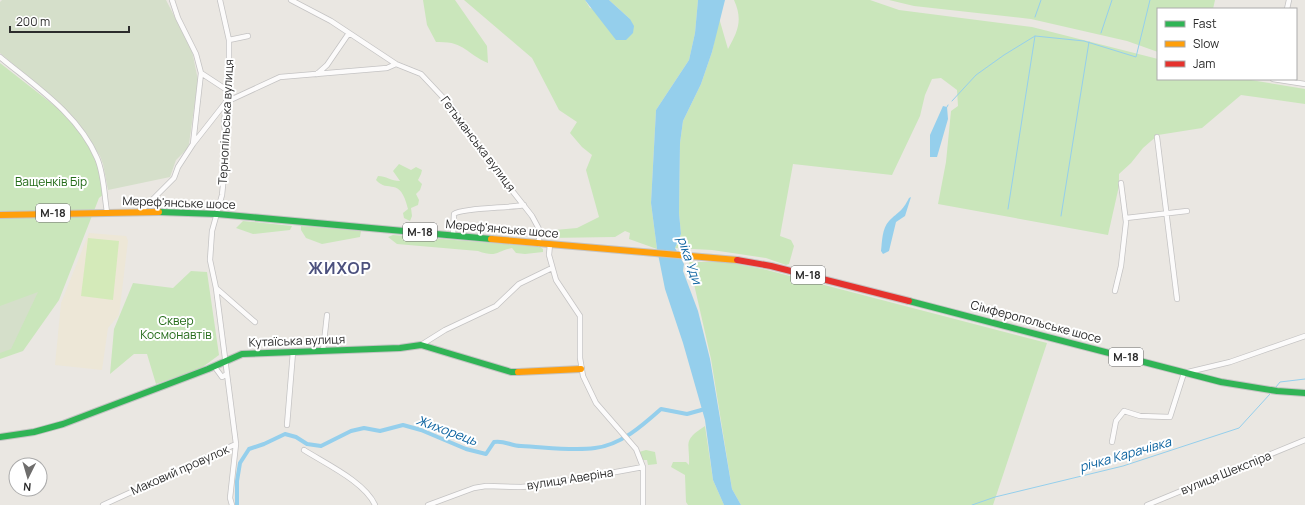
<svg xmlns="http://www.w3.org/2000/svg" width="1305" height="505" font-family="Manrope,sans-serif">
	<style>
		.education { fill: #ede7d7 }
		.green { fill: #cae6bb }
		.cemetery { fill: #d5dfca }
		.pitch { fill: #d4eab9 }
		.water { fill: #95cfec }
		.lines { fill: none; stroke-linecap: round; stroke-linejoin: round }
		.stream { stroke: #95cfec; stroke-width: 1 }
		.canal { stroke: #95cfec; stroke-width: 4 }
		.street-casing { stroke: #c4c3c3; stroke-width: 6 }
		.fast-casing { stroke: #c4c3c3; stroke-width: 8 }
		.slow-casing { stroke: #c4c3c3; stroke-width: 8 }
		.jam-casing { stroke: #c4c3c3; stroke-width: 8 }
		.street { stroke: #fcfbfb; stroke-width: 4.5 }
		.fast { stroke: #30b455; stroke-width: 6 }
		.slow { stroke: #ff9f0a; stroke-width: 6 }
		.jam { stroke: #e5322d; stroke-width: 6 }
		.labels { text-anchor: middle; stroke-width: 4; stroke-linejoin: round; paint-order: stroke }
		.shield { fill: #fff; stroke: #6b6b6b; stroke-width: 1 }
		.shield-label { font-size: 11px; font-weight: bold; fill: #2c2c2c }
		.street-label { font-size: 12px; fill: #2c2c2c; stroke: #fff }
		.park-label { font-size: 12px; fill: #256c1a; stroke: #fff }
		.water-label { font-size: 13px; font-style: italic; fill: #0c63a0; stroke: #fff }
		.district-label { font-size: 16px; font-weight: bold; letter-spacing: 1px; fill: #4c517e; stroke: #fff }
	</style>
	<rect width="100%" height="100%" fill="#eae7e2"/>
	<path class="education" d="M89 233 126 236 128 241 119 315 108 328 102 370 55 365 61 303Z"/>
	<path class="green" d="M423 0H455L487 46 488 63C465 53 465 41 436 42L427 25Z
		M464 0H585L590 8 630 19 609 0H698L695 33 689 60 656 110 651 203 657 249 629 239 630 233 625 231 615 237 547 238 544 231 577 228 599 217 586 170 592 155 582 147 570 133 577 122 559 110 532 58Z
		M734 0H870L899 10 1032 27 1158 59V79H1245L1305 89V104L1241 95 1202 128 1158 135 1143 148 1131 163 1119 174V186L1108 235 938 204 946 162 951 111 958 106 957 90 941 78 932 79 925 95 920 116 892 175 793 164 780 236 791 240 794 246 789 264 786 265 766 258 712 250 675 248 681 234 679 213 680 143 683 121 701 84 712 52 719 18 728 49C738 31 743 20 734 0Z
		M889 0H1215L1213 9H1158V52L1127 41 1031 19 914 6Z
		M0 63 74 121 96 157 104 194 99 198 59 300 23 351 0 359Z
		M399 164 411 170 416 167 422 170 421 174 418 180 422 184 420 190 416 194 419 200 418 205 411 208 412 216 410 221 404 218 403 213 408 209C400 175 388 194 376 180L378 176C386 176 391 181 400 181L393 171Z
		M243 221 292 226 290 230 253 234 236 228Z
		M301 226 361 231 360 237 322 244 306 238 301 230Z
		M393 235 540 247 543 249V252L525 254 516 253 512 248C496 251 497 258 478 251L397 244 388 237Z
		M689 262H726L763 269 1047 343 993 505H741L732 489 711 359Z
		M191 271 207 272 219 355 200 369 156 384 147 354H134L110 374 114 329 133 283 173 288Z
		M705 426 713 480 724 505H688L686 502 685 475 671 467 673 462H686L689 465C690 442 682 441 705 426Z
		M646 450 655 452 657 464 648 465 647 460H642L639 452Z"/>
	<path class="cemetery" d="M2 0H166L192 51 198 80 189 144 187 149 176 160 170 177 108 190 103 164 100 156 76 120 47 93 0 53V2Z
		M38 292 11 349 0 353V306Z"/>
	<path class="pitch" d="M88 238 119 241 113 300 81 296Z"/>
	<path class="water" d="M585 0H609L630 19 634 26 633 33 626 40H616Z
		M698 0H725L712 52 701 84 683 121 680 143 679 213 681 234 675 248 684 264 683 271 698 311 710 359 732 489 741 505H724L713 480 705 420 683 343 665 289 657 249 651 203 656 110 689 60 695 33Z
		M943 106 947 107 948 119 937 157H930V135Z
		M911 197 905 216 896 222 889 251 883 254 881 251C882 242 882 228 889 221 899 211 902 212 909 198Z"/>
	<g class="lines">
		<path class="stream" d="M1035 17 1041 0
			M1101 33 1112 0
			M952 101 976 75 1004 55 1035 36 1084 41 1136 57 1150 0
			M947 107 948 105
			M1008 209 1035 36
			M1061 216 1089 42
			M1276 387 1280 382 1305 379
			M972 505 995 497 1123 466 1239 428 1270 394"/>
		<path class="canal" d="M237 505V481L240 463 249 449 264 444 285 434 296 437 307 444 321 446 351 431 364 428 380 431 403 425 421 430 466 449 486 454 494 442C504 440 511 446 521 446 545 447 571 451 595 448 621 445 643 425 661 409L687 414 705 409"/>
		<g class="street-casing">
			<path id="street" d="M220 0 229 40V74L224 123 227 146 222 195 212 231 210 260 216 288 236 444 230 498 232 505
				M291 0 331 21 396 64 421 74 452 107 492 165 532 216 539 229V244
				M1287 9 1289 0
				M229 40 248 36
				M0 57C35 86 78 114 97 158 104 174 104 194 107 212
				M201 73 227 90
				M317 74 327 65 349 33
				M1273 79 1305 84
				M1157 137 1177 299
				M193 144 226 102 280 77 387 68 396 64
				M141 211 174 178 178 167 193 144 201 73 196 54 178 18 172 0
				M1126 218 1187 211
				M453 235 454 214C461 208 510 208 524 205
				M550 244 549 255 556 280 580 316V358L583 376 596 403 636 449 643 467V505
				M216 288 255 322
				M1115 291 1121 266 1126 222 1121 183
				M421 345 445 330 496 306 519 284 552 268
				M323 351 327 315
				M214 366 222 377 227 374
				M287 425 293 352
				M1112 442 1116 421 1124 411 1140 416 1170 417 1184 373 1230 362 1305 336
				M304 450C326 464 365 482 375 505
				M103 505 236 444
				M428 505 474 488 486 486 521 487 545 485 643 467
				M1147 505 1305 440"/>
		</g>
		<g class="fast-casing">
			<path id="fast" d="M159 212 217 214 491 239
				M909 301 1221 382 1277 391 1305 393
				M0 437 34 432 63 424 208 369 242 354 400 348 421 345 511 372H518"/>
		</g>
		<g class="slow-casing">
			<path id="slow" d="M0 215 159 212
				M491 239 737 260
				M518 372 581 369"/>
		</g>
		<g class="jam-casing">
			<path id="jam" d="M737 260 771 266 909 301"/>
		</g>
		<use href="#street" class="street"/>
		<use href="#fast" class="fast"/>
		<use href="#slow" class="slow"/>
		<use href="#jam" class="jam"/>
	</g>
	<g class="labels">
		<g class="shield">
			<rect x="36" y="204" width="34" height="18" rx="3"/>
			<rect x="403" y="223" width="34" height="18" rx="3"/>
			<rect x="791" y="266" width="34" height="18" rx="3"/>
			<rect x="1109" y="348" width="34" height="18" rx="3"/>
		</g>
		<g class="shield-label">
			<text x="53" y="217">М-18</text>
			<text x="420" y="236">М-18</text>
			<text x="808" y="279">М-18</text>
			<text x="1126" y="361">М-18</text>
		</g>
		<g class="street-label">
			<text transform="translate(226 122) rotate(-87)" y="4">Тернопільська вулиця</text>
			<text transform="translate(478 144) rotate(53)" y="4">Гетьманська вулиця</text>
			<text transform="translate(179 203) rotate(2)" y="4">Мереф'янське шосе</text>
			<text transform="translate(502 229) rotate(5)" y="4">Мереф'янське шосе</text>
			<text transform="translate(1036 322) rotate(15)" y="4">Сімферопольське шосе</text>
			<text transform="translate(297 341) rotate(-2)" y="4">Кутаїська вулиця</text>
			<text transform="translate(180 470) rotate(-24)" y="4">Маковий провулок</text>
			<text transform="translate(1226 473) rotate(-22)" y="4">вулиця Шекспіра</text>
			<text transform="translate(570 479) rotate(-9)" y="4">вулиця Аверіна</text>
		</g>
		<g class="park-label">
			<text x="51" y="186">Ващенків Бір</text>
			<text x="176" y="325">Сквер<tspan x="176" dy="14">Космонавтів</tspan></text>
		</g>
		<g class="water-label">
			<text transform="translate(690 260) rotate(71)" y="5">ріка Уди</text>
			<text transform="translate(447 430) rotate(20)" y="5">Жихорець</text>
			<text transform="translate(1125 454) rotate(-16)" y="5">річка Карачівка</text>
		</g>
		<g class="district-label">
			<text x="340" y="274">ЖИХОР</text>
		</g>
	</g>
	<rect x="1157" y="8" width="140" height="72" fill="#ffffff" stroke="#ababab"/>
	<rect x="1165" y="21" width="20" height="6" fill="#30b455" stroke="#ababab"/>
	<text x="1193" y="28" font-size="12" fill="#2c2c2c">Fast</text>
	<rect x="1165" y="41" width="20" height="6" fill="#ff9f0a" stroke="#ababab"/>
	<text x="1193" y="48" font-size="12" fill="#2c2c2c">Slow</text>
	<rect x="1165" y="61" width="20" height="6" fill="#e5322d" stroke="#ababab"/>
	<text x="1193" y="68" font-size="12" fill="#2c2c2c">Jam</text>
	<g transform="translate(28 477) rotate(185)"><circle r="19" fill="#ffffff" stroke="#ababab"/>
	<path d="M0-3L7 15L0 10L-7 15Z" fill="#6e6d6c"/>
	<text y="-6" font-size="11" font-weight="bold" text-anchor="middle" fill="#2c2c2c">N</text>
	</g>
	<path d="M10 26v6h119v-6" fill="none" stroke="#2c2c2c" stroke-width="2"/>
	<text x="16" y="26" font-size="12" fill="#2c2c2c" stroke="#ffffff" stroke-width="3" paint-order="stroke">200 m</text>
</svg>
